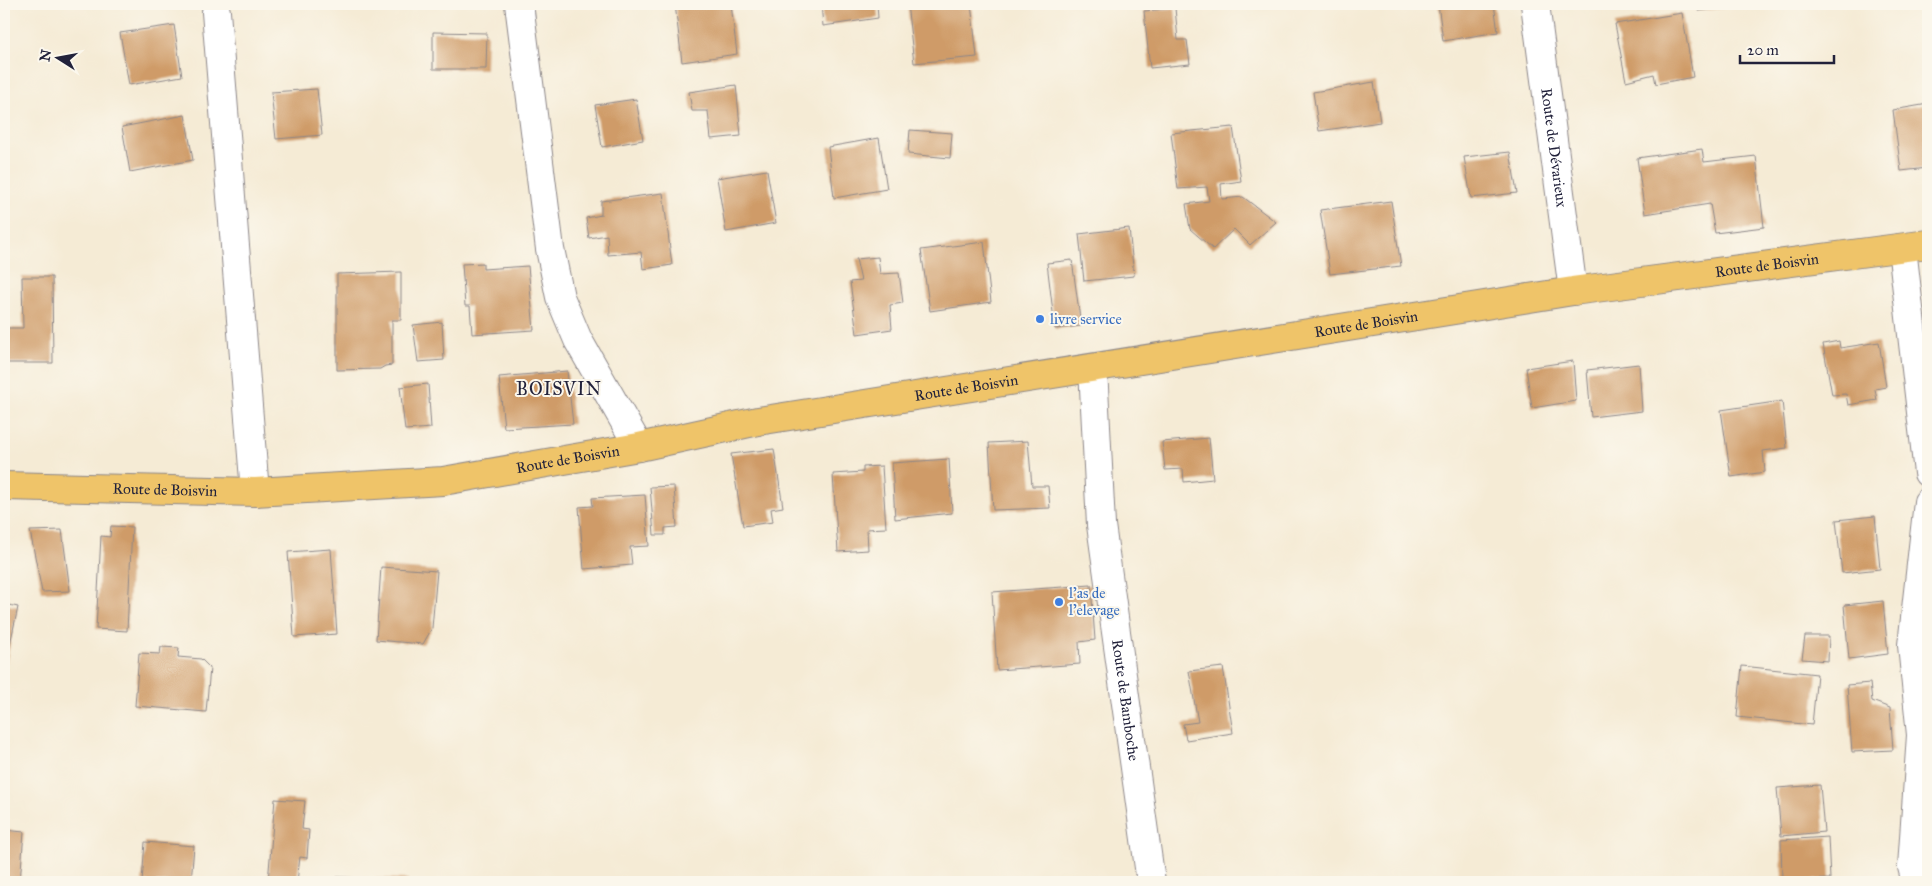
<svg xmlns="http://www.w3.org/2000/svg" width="1932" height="886" font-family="'IM FELL Great Primer',serif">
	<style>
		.building { fill: #cf9b68 }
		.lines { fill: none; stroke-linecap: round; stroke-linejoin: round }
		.minor-casing { stroke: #8c8688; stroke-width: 30 }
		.major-casing { stroke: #8c8688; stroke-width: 30 }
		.minor { stroke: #fff; stroke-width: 28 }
		.major { stroke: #efc469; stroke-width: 28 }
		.shop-dot { fill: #3f7fe0; stroke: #fbf7ec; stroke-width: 2 }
		.labels { text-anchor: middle; stroke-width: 4; stroke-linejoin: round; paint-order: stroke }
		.street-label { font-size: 15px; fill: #22223b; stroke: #fbf7ec }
		.shop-label { font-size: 15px; fill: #366cbe; stroke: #fbf7ec; text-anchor: start }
		.quarter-label { font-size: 18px; letter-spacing: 1px; fill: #22223b; stroke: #fbf7ec }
	</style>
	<rect width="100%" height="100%" fill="#fbf7ec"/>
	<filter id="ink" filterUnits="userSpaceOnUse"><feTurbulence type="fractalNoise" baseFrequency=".02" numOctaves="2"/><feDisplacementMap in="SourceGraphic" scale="10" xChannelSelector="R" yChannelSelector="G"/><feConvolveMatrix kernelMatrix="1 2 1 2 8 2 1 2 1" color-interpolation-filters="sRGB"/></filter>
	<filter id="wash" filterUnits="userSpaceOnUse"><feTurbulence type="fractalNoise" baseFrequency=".0096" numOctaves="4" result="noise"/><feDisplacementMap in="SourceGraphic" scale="20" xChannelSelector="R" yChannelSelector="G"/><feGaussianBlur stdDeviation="1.12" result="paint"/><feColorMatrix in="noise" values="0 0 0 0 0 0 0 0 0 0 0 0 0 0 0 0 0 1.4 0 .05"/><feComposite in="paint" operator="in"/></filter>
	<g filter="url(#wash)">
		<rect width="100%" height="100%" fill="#f5ebd5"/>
		<g id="blocks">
			<path class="building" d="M675 4H731L737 54 682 62Z
				M821 4H877L878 18 823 26Z
				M907 4H971L977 57 914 63Z
				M1438 4H1494L1498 32 1443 41Z
				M1697 4H1724L1725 8 1698 11Z
				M1175 8 1178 40H1187L1190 64 1150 68 1144 11Z
				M1682 13 1693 77 1656 84 1654 74 1626 81 1615 24Z
				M174 25 182 76 129 85 120 33Z
				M433 32 487 33 486 69H433Z
				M1374 82 1380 122 1319 131 1313 92Z
				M736 85 741 136 711 139 708 111H692L689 92Z
				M317 89 322 135 276 139 271 92Z
				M636 99 643 140 602 147 595 105Z
				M1928 104V168L1901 171 1893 110Z
				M185 115 193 160 130 172 122 127Z
				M1233 127 1241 181 1221 184 1222 199 1243 197 1276 222 1250 245 1234 229 1213 249 1190 229 1186 204 1209 201 1207 187 1178 189 1171 133Z
				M910 130 952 133 950 158 908 154Z
				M879 138 887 189 834 198 828 147Z
				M1702 149 1704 162 1756 156 1764 227 1715 233 1710 204 1645 214 1637 158Z
				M1510 152 1517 193 1471 198 1464 157Z
				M767 170 776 223 726 232 717 178Z
				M663 193 672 265 643 269 641 252 608 255 607 235 589 238 586 218 601 215V201Z
				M1391 201 1401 266 1330 274 1320 210Z
				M1129 228 1134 276 1084 281 1079 234Z
				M984 242 991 302 930 311 921 250Z
				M878 257 880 274 899 273 903 303 890 305 892 329 857 334 850 282 861 281 856 259Z
				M1072 260 1081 326 1055 329 1047 263Z
				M483 263V269L528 266 534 330 472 334 470 306H465L462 264Z
				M401 272V320H392V365L385 366 380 369 337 370V274Z
				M22 277H52L53 363H4V328H23Z
				M442 322 444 360 418 362 413 325Z
				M1839 341 1840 348 1879 342 1886 387 1875 389 1877 400 1848 405 1846 394 1832 395 1823 344Z
				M1573 361 1576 401 1532 408 1526 368Z
				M1639 364 1642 411 1591 417 1587 370Z
				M567 371 573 424 504 428 499 377Z
				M428 384 431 428 405 430 400 387Z
				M1782 401 1787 448 1763 451 1765 472 1731 477 1721 410Z
				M1209 438 1213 479 1184 482 1183 469 1165 470 1162 442Z
				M1028 441 1032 486H1048L1050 508 993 510 989 443Z
				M774 449 783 507 771 509 773 522 743 526 731 454Z
				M949 459 952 513 895 519 892 463Z
				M882 466 886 528 867 529 868 550 838 552 833 474 863 472V467Z
				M674 486 677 527 665 528V535H654L650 487Z
				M645 495 649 546 630 547 632 565 584 569 579 507 593 506 592 498Z
				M1875 516 1880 569 1842 573 1836 520Z
				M111 526 132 527 127 631 96 629 101 536 110 537Z
				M62 530 70 591 42 592 30 531Z
				M331 549 337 634 294 637 288 552Z
				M381 567 437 571 432 628 423 644 376 640Z
				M1091 585 1095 640 1079 642 1080 664 997 670 992 592Z
				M1883 601 1888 654 1849 659 1844 605Z
				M4 604 18 607 5 668H4Z
				M1805 636H1829L1828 661 1802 659Z
				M161 647 179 648 178 657 201 659 210 668 206 712 135 706 139 653 160 654Z
				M1742 666 1817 674 1812 725 1737 717Z
				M1223 667 1233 733 1186 740 1183 724 1198 722 1189 671Z
				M1870 683 1872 701 1890 708 1893 750 1852 752 1847 685Z
				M1820 785 1824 832 1781 836 1777 788Z
				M275 799 305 801 302 829 309 830 307 858 300 857 297 882H268Z
				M4 830 24 832 20 882H4Z
				M1828 837 1830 879 1782 881 1781 840Z
				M145 842 194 846 191 882H142Z
				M337 877 408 879V882H337Z"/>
		</g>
	</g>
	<g filter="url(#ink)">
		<use href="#blocks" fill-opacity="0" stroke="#8c8688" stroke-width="1"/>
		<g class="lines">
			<g class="minor-casing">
				<g id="minor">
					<path d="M519 4 550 249 560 297 578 340 639 447"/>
					<path id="s1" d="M1535 4 1573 291"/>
					<path d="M216 12 255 492"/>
					<path d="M1902 248 1928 473"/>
					<path id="s2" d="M1093 368 1101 525 1151 882"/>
					<path d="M1916 882 1912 867 1921 735 1912 645 1928 502"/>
				</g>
			</g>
			<g class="major-casing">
				<g id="major">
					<path id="s3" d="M4 486 255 492 443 481 639 447 758 421 1573 291 1928 244"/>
				</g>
			</g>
			<use href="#minor" class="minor"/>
			<use href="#major" class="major"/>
		</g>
	</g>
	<g class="shop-dot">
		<circle cx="1040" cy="319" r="5"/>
		<circle cx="1059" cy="602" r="5"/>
	</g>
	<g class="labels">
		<g class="street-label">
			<text dy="5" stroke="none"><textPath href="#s1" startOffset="145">Route de Dévarieux</textPath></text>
			<text dy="5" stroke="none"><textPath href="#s3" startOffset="1781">Route de Boisvin</textPath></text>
			<text dy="5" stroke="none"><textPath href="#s3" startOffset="1376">Route de Boisvin</textPath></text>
			<text dy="5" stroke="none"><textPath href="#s3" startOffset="971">Route de Boisvin</textPath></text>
			<text dy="5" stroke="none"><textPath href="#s3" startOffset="566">Route de Boisvin</textPath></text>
			<text dy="5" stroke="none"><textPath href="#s3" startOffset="161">Route de Boisvin</textPath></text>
			<text dy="5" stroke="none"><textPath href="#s2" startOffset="334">Route de Bamboche</textPath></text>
		</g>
		<g class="shop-label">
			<text x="1050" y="324">livre service</text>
			<text x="1069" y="598">l'as de<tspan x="1069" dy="17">l'elevage</tspan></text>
		</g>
		<g class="quarter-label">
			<text x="559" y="395">BOISVIN</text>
		</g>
	</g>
	<rect width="1932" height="886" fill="none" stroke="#fbf7ec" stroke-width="20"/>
	<g transform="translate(58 58) rotate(281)" stroke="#fbf7ec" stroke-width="4" paint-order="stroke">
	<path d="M0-4L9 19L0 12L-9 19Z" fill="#22223b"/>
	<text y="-8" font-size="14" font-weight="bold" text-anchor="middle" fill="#22223b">N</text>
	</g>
	<path d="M1740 55v8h94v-8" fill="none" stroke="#22223b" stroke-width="2.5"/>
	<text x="1747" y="55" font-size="15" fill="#22223b" stroke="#fbf7ec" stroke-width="4" paint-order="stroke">20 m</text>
</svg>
